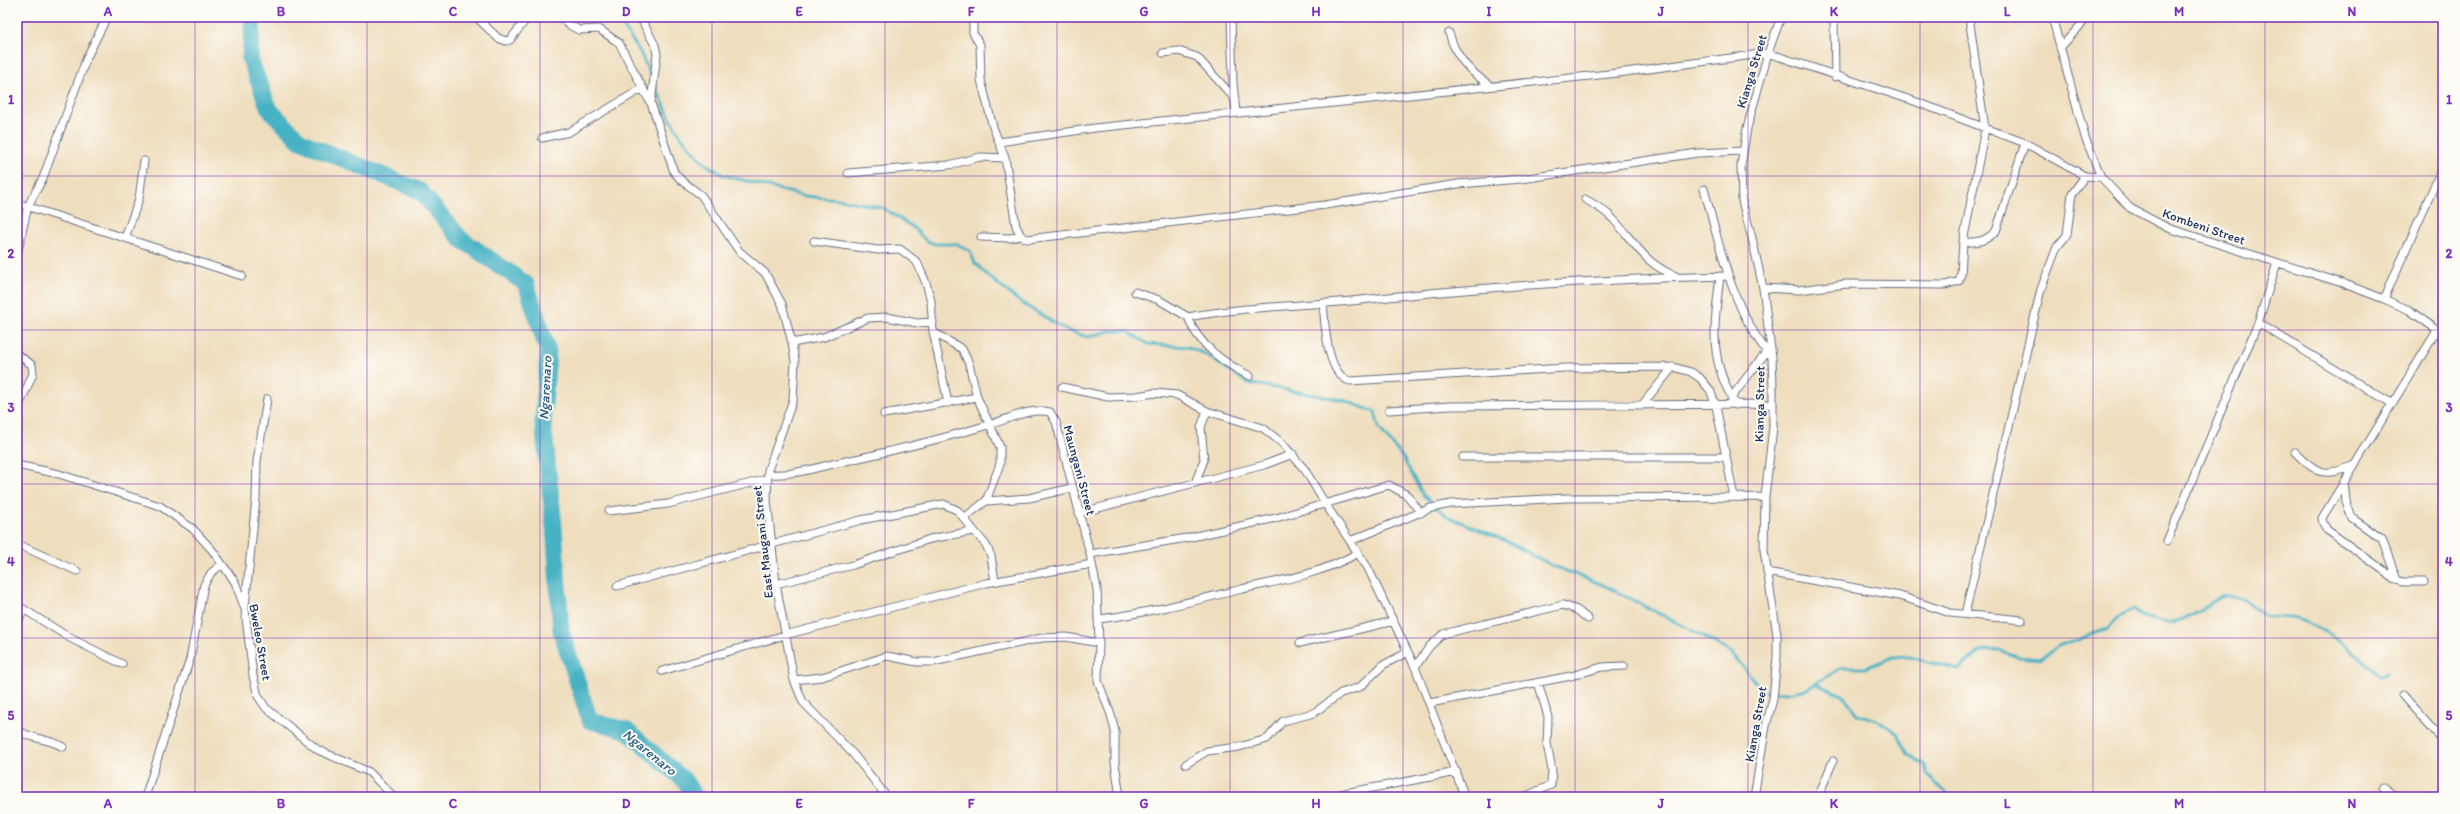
<svg xmlns="http://www.w3.org/2000/svg" width="2460" height="814" font-family="Itim,sans-serif">
	<style>
		.lines { fill: none; stroke-linecap: round; stroke-linejoin: round }
		.stream { stroke: #47b2c4; stroke-width: 3 }
		.river { stroke: #47b2c4; stroke-width: 17 }
		.minor-casing { stroke: #656c80; stroke-width: 9 }
		.minor { stroke: #fff; stroke-width: 7 }
		.grid { fill: none; stroke: #7b2cbf; stroke-width: 1; stroke-opacity: 0.55 }
		.labels { text-anchor: middle; stroke-width: 4; stroke-linejoin: round; paint-order: stroke }
		.street-label { font-size: 13px; fill: #1b2f5e; stroke: #fdfcf7 }
		.water-label { font-size: 14px; font-style: italic; fill: #2a5d82; stroke: #fdfcf7 }
		.neatline { fill: none; stroke: #7b2cbf; stroke-width: 1.5 }
		.grid-label { font-size: 13px; text-anchor: middle; font-weight: bold; fill: #7b2cbf }
	</style>
	<rect width="100%" height="100%" fill="#fdfcf7"/>
	<filter id="ink" filterUnits="userSpaceOnUse"><feTurbulence type="fractalNoise" baseFrequency=".025" numOctaves="2"/><feDisplacementMap in="SourceGraphic" scale="8" xChannelSelector="R" yChannelSelector="G"/><feConvolveMatrix kernelMatrix="1 2 1 2 8 2 1 2 1" color-interpolation-filters="sRGB"/></filter>
	<filter id="wash" filterUnits="userSpaceOnUse"><feTurbulence type="fractalNoise" baseFrequency=".012" numOctaves="4" result="noise"/><feDisplacementMap in="SourceGraphic" scale="16" xChannelSelector="R" yChannelSelector="G"/><feGaussianBlur stdDeviation="0.9" result="paint"/><feColorMatrix in="noise" values="0 0 0 0 0 0 0 0 0 0 0 0 0 0 0 0 0 1.4 0 .05"/><feComposite in="paint" operator="in"/></filter>
	<g filter="url(#wash)">
		<rect width="100%" height="100%" fill="#efdebe"/>
		<g class="lines">
			<path class="stream" d="M617 17 640 52 652 79
				M655 86 672 122 683 139 703 162 723 175 804 196 839 199 883 208 914 228 926 241 936 244H957L970 251 975 263 988 276 1020 302 1066 330 1088 337 1110 331H1127L1148 344 1188 347 1205 354 1248 383 1343 400 1375 412 1379 428 1403 458 1423 495 1447 516 1508 542 1553 566 1601 584 1703 636 1732 653 1762 691 1787 693 1807 689 1841 668H1865L1893 657 1906 656 1958 670 1980 651 1999 650 2018 657 2041 659 2058 646 2108 629 2118 616 2133 609C2164 631 2180 623 2210 604 2216 599 2223 595 2232 596 2247 597 2254 610 2266 615 2275 619 2286 616 2296 619 2329 629 2357 651 2380 677L2386 673
				M1815 684 1843 695 1858 714 1881 722 1898 734 1908 754 1925 765 1927 775 1951 797"/>
			<path class="river" d="M253 17 250 59 269 109 300 141 420 191 461 239 526 284 548 351 543 422 554 526 561 631 590 721 626 730 684 780 695 797"/>
		</g>
	</g>
	<g filter="url(#ink)">
		<g class="lines">
			<g class="minor-casing">
				<path id="minor" d="M476 17 498 38 506 41 510 40 528 17
					M560 17 569 25 579 30 599 29 619 43 650 102
					M640 17 655 45 657 54 651 103 674 172 682 181 701 195 739 251 765 273 782 304 792 343 795 361 793 400 768 470 767 500 776 584 794 680 803 702 854 755 887 797
					M973 17V33L980 45 981 80 993 127 1005 158 1016 226 1021 236 1027 239 1325 205 1458 184 1521 179 1698 153 1743 151
					M1231 17 1233 83 1236 113
					M1834 17 1835 77
					M2052 17 2085 137 2101 177 2130 208 2168 228 2342 283 2384 299 2409 310 2443 334
					M1449 33C1456 58 1470 72 1491 86
					M2060 48 2088 17
					M1163 53 1178 51 1197 57 1235 99
					M542 138 569 132 643 88
					M999 142 1095 128 1618 73 1768 53 1914 101 2025 143 2085 176 2101 177
					M848 173 949 165 980 157 1005 158
					M1704 189C1720 245 1732 313 1772 357
					M1585 199C1595 205 1605 210 1613 219 1634 241 1645 265 1676 276
					M17 203 242 276
					M981 237 1010 238 1021 236
					M125 238 139 199 144 161
					M814 241 878 250 900 249 917 262 926 283 931 301 933 331 948 403
					M1963 242C1978 243 1986 241 1996 231L2025 143
					M17 254 28 206 43 178 87 57 107 17
					M1720 276C1714 327 1708 360 1736 405
					M1763 288 1799 290 1846 284 1945 285 1959 281 1961 274 1963 242 1985 129 1969 17
					M1135 292 1159 300 1188 317C1197 344 1225 364 1250 376
					M2384 299 2443 166
					M1323 303C1325 323 1326 375 1350 381L1566 368 1673 367 1691 372 1700 378 1710 390 1716 406 1734 497
					M1188 317C1242 307 1297 306 1351 301 1476 287 1603 279 1729 276
					M2258 323 2391 403
					M933 332 962 349 969 364 977 397 1000 447V464L986 501
					M792 343 824 337 868 318 887 317 917 323 933 322
					M17 354 32 365 33 374 17 410
					M1062 387 1108 397 1136 396 1155 393 1177 395 1207 411 1263 428 1282 443 1305 470 1326 505 1368 568 1415 667 1465 797
					M1731 398 1767 351
					M1641 406 1673 367
					M1389 410 1450 406 1773 404
					M884 414 977 397
					M2295 452C2317 474 2325 478 2354 465
					M1463 457H1726
					M17 465 59 474 160 506 193 529 212 550 235 582 245 609 253 676 258 696 266 708 318 750 369 772 394 797
					M768 474C791 476 814 468 837 463 888 452 938 440 988 425 1008 420 1029 407 1050 412L1056 422 1090 554 1097 589 1099 643 1098 681 1111 715 1115 731V763L1120 797
					M2344 481 2346 501 2352 518 2382 539 2397 580
					M1195 483 1204 460 1201 427 1207 411
					M609 511 668 504 767 479
					M1079 513 1264 465 1293 454
					M964 518 986 501 1029 498 1072 488
					M1350 541 1431 508 1451 504 1567 498 1765 497
					M2167 541 2258 323 2277 263
					M17 544 77 571
					M1090 554 1187 538 1276 518 1389 485 1407 495 1421 513
					M1767 572 1900 596 1950 613 2022 620
					M2424 582H2403L2397 580 2327 530 2323 523 2322 518 2438 329
					M776 584 853 565 930 539 973 531
					M617 586 861 520 943 504 957 510 986 545 991 556 995 581
					M17 605 70 638 122 664
					M245 607 256 499 257 461 267 399
					M1965 614 2041 289 2057 247 2067 235 2072 194 2085 176
					M1099 619C1148 613 1194 601 1242 589 1283 580 1321 574 1358 553
					M17 623 24 609
					M1300 643 1394 621
					M1415 667 1430 646 1443 634 1563 605 1577 610 1588 619
					M662 671 785 635 986 583 1092 564
					M794 680 822 677 887 656 917 662H933L1042 638 1066 637 1099 643
					M2402 695 2443 741
					M1430 703 1571 676 1602 667 1624 666
					M17 730C32 740 49 738 63 747
					M1186 764 1207 751 1239 747 1267 739 1283 721 1314 713 1341 693 1360 687 1383 665 1408 652
					M2383 787 2396 797
					M145 797 190 659 204 585 211 573 222 564
					M1324 797 1457 772
					M1524 797 1551 785 1552 770 1547 744 1548 717 1538 682
					M1754 797 1766 726 1773 699 1777 657V635L1764 550 1765 497 1773 427V386L1772 357 1763 288 1752 238 1742 201 1741 166 1747 128 1768 53 1781 17
					M1818 797 1833 761"/>
			</g>
			<use href="#minor" class="minor"/>
		</g>
	</g>
	<path class="grid" d="M195 17V797M367 17V797M540 17V797M712 17V797M885 17V797M1057 17V797M1230 17V797M1403 17V797M1575 17V797M1748 17V797M1920 17V797M2093 17V797M2265 17V797M17 176H2443M17 330H2443M17 484H2443M17 638H2443"/>
	<g class="labels">
		<g class="street-label">
			<text transform="translate(1751 71) rotate(-73)" y="5">Kianga Street</text>
			<text transform="translate(2204 226) rotate(19)" y="5">Kombeni Street</text>
			<text transform="translate(1759 404) rotate(-89)" y="5">Kianga Street</text>
			<text transform="translate(1080 470) rotate(75)" y="5">Maungani Street</text>
			<text transform="translate(762 542) rotate(-96)" y="5">East Maugani Street</text>
			<text transform="translate(261 642) rotate(80)" y="5">Bweleo Street</text>
			<text transform="translate(1755 724) rotate(-80)" y="5">Kianga Street</text>
		</g>
		<g class="water-label">
			<text transform="translate(545 388) rotate(-87)" y="5">Ngarenaro</text>
			<text transform="translate(650 752) rotate(39)" y="5">Ngarenaro</text>
		</g>
	</g>
	<rect width="2460" height="814" fill="none" stroke="#fdfcf7" stroke-width="44"/>
	<rect x="22" y="22" width="2416" height="770" class="neatline"/>
	<g class="grid-label">
		<text x="108" y="16">A</text>
		<text x="281" y="16">B</text>
		<text x="453" y="16">C</text>
		<text x="626" y="16">D</text>
		<text x="799" y="16">E</text>
		<text x="971" y="16">F</text>
		<text x="1144" y="16">G</text>
		<text x="1316" y="16">H</text>
		<text x="1489" y="16">I</text>
		<text x="1661" y="16">J</text>
		<text x="1834" y="16">K</text>
		<text x="2007" y="16">L</text>
		<text x="2179" y="16">M</text>
		<text x="2352" y="16">N</text>
		<text x="11" y="104">1</text>
		<text x="2449" y="104">1</text>
		<text x="11" y="258">2</text>
		<text x="2449" y="258">2</text>
		<text x="11" y="412">3</text>
		<text x="2449" y="412">3</text>
		<text x="11" y="566">4</text>
		<text x="2449" y="566">4</text>
		<text x="11" y="720">5</text>
		<text x="2449" y="720">5</text>
		<text x="108" y="808">A</text>
		<text x="281" y="808">B</text>
		<text x="453" y="808">C</text>
		<text x="626" y="808">D</text>
		<text x="799" y="808">E</text>
		<text x="971" y="808">F</text>
		<text x="1144" y="808">G</text>
		<text x="1316" y="808">H</text>
		<text x="1489" y="808">I</text>
		<text x="1661" y="808">J</text>
		<text x="1834" y="808">K</text>
		<text x="2007" y="808">L</text>
		<text x="2179" y="808">M</text>
		<text x="2352" y="808">N</text>
	</g>
</svg>
